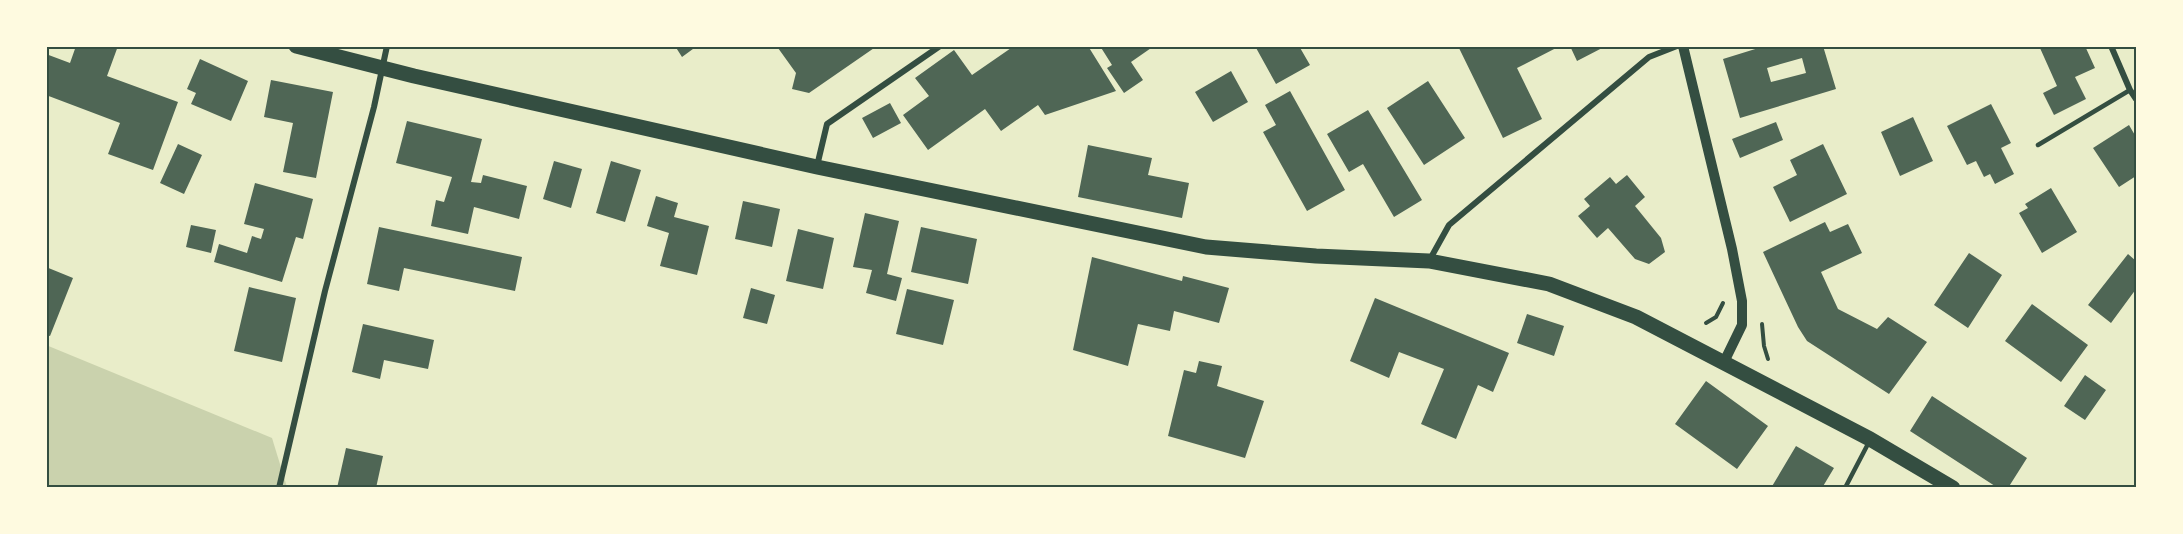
<svg xmlns="http://www.w3.org/2000/svg" width="2183" height="534" font-family="Poppins,sans-serif">
	<style>
		.green { fill: #cad2ad }
		.building { fill: #4f6655; fill-rule: evenodd }
		.lines { fill: none; stroke-linecap: round; stroke-linejoin: round }
		.path { stroke: #344e41; stroke-width: 4 }
		.service { stroke: #344e41; stroke-width: 4.5 }
		.minor { stroke: #344e41; stroke-width: 6 }
		.tertiary { stroke: #344e41; stroke-width: 10 }
		.primary { stroke: #344e41; stroke-width: 15 }
		.neatline { fill: none; stroke: #344e41; stroke-width: 2 }
	</style>
	<rect width="100%" height="100%" fill="#e9edc9"/>
	<path class="green" d="M46 345 272 438 287 487H47Z"/>
	<path class="building" d="M76 46H118L107 76 178 102 153 170 108 154 120 123 46 95V54L70 63Z
		M675 46H697L682 57Z
		M780 46H877L809 93 792 89 796 73 778 48Z
		M1014 46H1088L1116 91 1045 115 1038 105 1001 131 985 109 928 150 903 115 929 96 915 78 954 50 972 75Z
		M1100 46H1154L1131 62 1143 80 1124 93 1107 68 1112 65Z
		M1255 46H1299L1310 65 1276 84Z
		M1458 46H1560L1517 68 1542 119 1503 138Z
		M1570 46H1606L1577 61Z
		M1765 46H1823L1836 89 1740 118 1723 59ZM1802 58 1806 73 1771 82 1767 68Z
		M2044 46H2085L2095 68 2075 77 2086 99 2054 115 2043 93 2057 86 2040 48Z
		M200 59 248 81 231 121 191 104 196 93 187 89Z
		M1231 71 1248 102 1213 122 1195 92Z
		M271 80 333 92 316 178 283 172 293 123 264 117Z
		M1428 81 1465 138 1424 165 1387 108Z
		M1290 91 1345 190 1307 211 1263 132 1276 125 1265 105Z
		M890 103 901 123 873 138 862 118Z
		M1991 104 2011 143 2001 148 2014 174 1995 184 1990 174 1984 177 1976 161 1967 165 1947 126Z
		M1368 110 1422 200 1394 217 1363 164 1349 172 1327 134Z
		M1913 117 1933 161 1900 176 1881 132Z
		M407 121 482 139 471 182 481 183 483 175 527 186 519 219 474 207 468 234 431 226 436 200 444 202 452 177 396 163Z
		M1776 122 1783 140 1740 158 1732 139Z
		M2129 125 2136 137V176L2119 187 2093 148Z
		M178 144 202 155 184 194 160 183Z
		M1823 144 1847 194 1790 222 1773 187 1797 175 1790 160Z
		M1088 145 1152 158 1148 175 1189 183 1182 218 1078 197Z
		M554 161 582 169 571 208 543 199Z
		M611 161 641 170 625 222 596 213Z
		M1627 175 1645 197 1635 206 1661 238 1665 252 1649 264 1635 259 1608 228 1597 238 1578 216 1590 206 1584 199 1610 177 1616 184Z
		M255 183 313 199 303 239 296 237 282 282 214 262 219 244 247 253 252 236 261 239 264 229 244 224Z
		M2051 188 2077 232 2042 253 2019 213 2028 208 2025 204Z
		M656 196 678 203 674 217 709 226 697 275 660 266 669 233 647 226Z
		M743 201 780 209 772 247 735 239Z
		M865 213 899 221 887 274 902 278 896 301 866 293 872 270 853 267Z
		M1825 222 1830 232 1848 224 1862 253 1821 272 1838 309 1877 329 1888 317 1927 342 1889 394 1807 341 1798 327 1763 252Z
		M191 225 216 230 211 253 186 247Z
		M379 227 522 257 515 291 404 268 399 291 367 284Z
		M921 227 977 239 968 284 911 272Z
		M798 229 834 238 823 289 786 281Z
		M1969 253 2002 275 1968 328 1934 305Z
		M2128 254 2136 261V289L2111 323 2088 305Z
		M1092 257 1182 281 1183 276 1229 288 1219 323 1174 311 1170 331 1138 324 1128 366 1073 350Z
		M46 267 73 278 50 336 46 335Z
		M249 287 296 298 282 362 234 351Z
		M751 288 775 295 767 324 743 318Z
		M907 289 954 300 943 345 896 334Z
		M1375 298 1509 353 1493 392 1478 385 1456 439 1421 424 1444 369 1399 352 1389 378 1350 361Z
		M2032 304 2088 345 2061 382 2005 341Z
		M1527 314 1564 326 1554 356 1517 343Z
		M363 324 434 340 428 369 384 360 380 379 352 372Z
		M1199 361 1222 366 1217 386 1264 401 1245 458 1168 436 1184 370 1196 373Z
		M2085 375 2106 390 2085 420 2064 406Z
		M1706 381 1768 426 1737 469 1675 424Z
		M1932 396 2027 458 2008 488H1998L1910 431Z
		M1796 446 1834 468 1822 488H1771Z
		M346 448 383 456 376 488H337Z"/>
	<g class="lines">
		<path class="path" d="M1706 323 1716 317 1723 303
			M1762 324 1764 346 1768 359"/>
		<path class="service" d="M2038 145 2130 90
			M1845 488 1869 442"/>
		<path class="minor" d="M2111 46 2130 90 2136 99
			M817 166 827 124 940 46
			M1429 261 1449 225 1649 57 1677 46
			M279 488 325 291 374 107 387 46"/>
		<path class="tertiary" d="M1683 46 1732 249 1742 301V325L1724 362"/>
		<path class="primary" d="M296 46 414 76 817 167 1206 247 1316 256 1429 261 1549 284 1636 317 1870 439 1953 488"/>
	</g>
	<rect width="2183" height="534" fill="none" stroke="#fefae0" stroke-width="96"/>
	<rect x="48" y="48" width="2087" height="438" class="neatline"/>
</svg>
